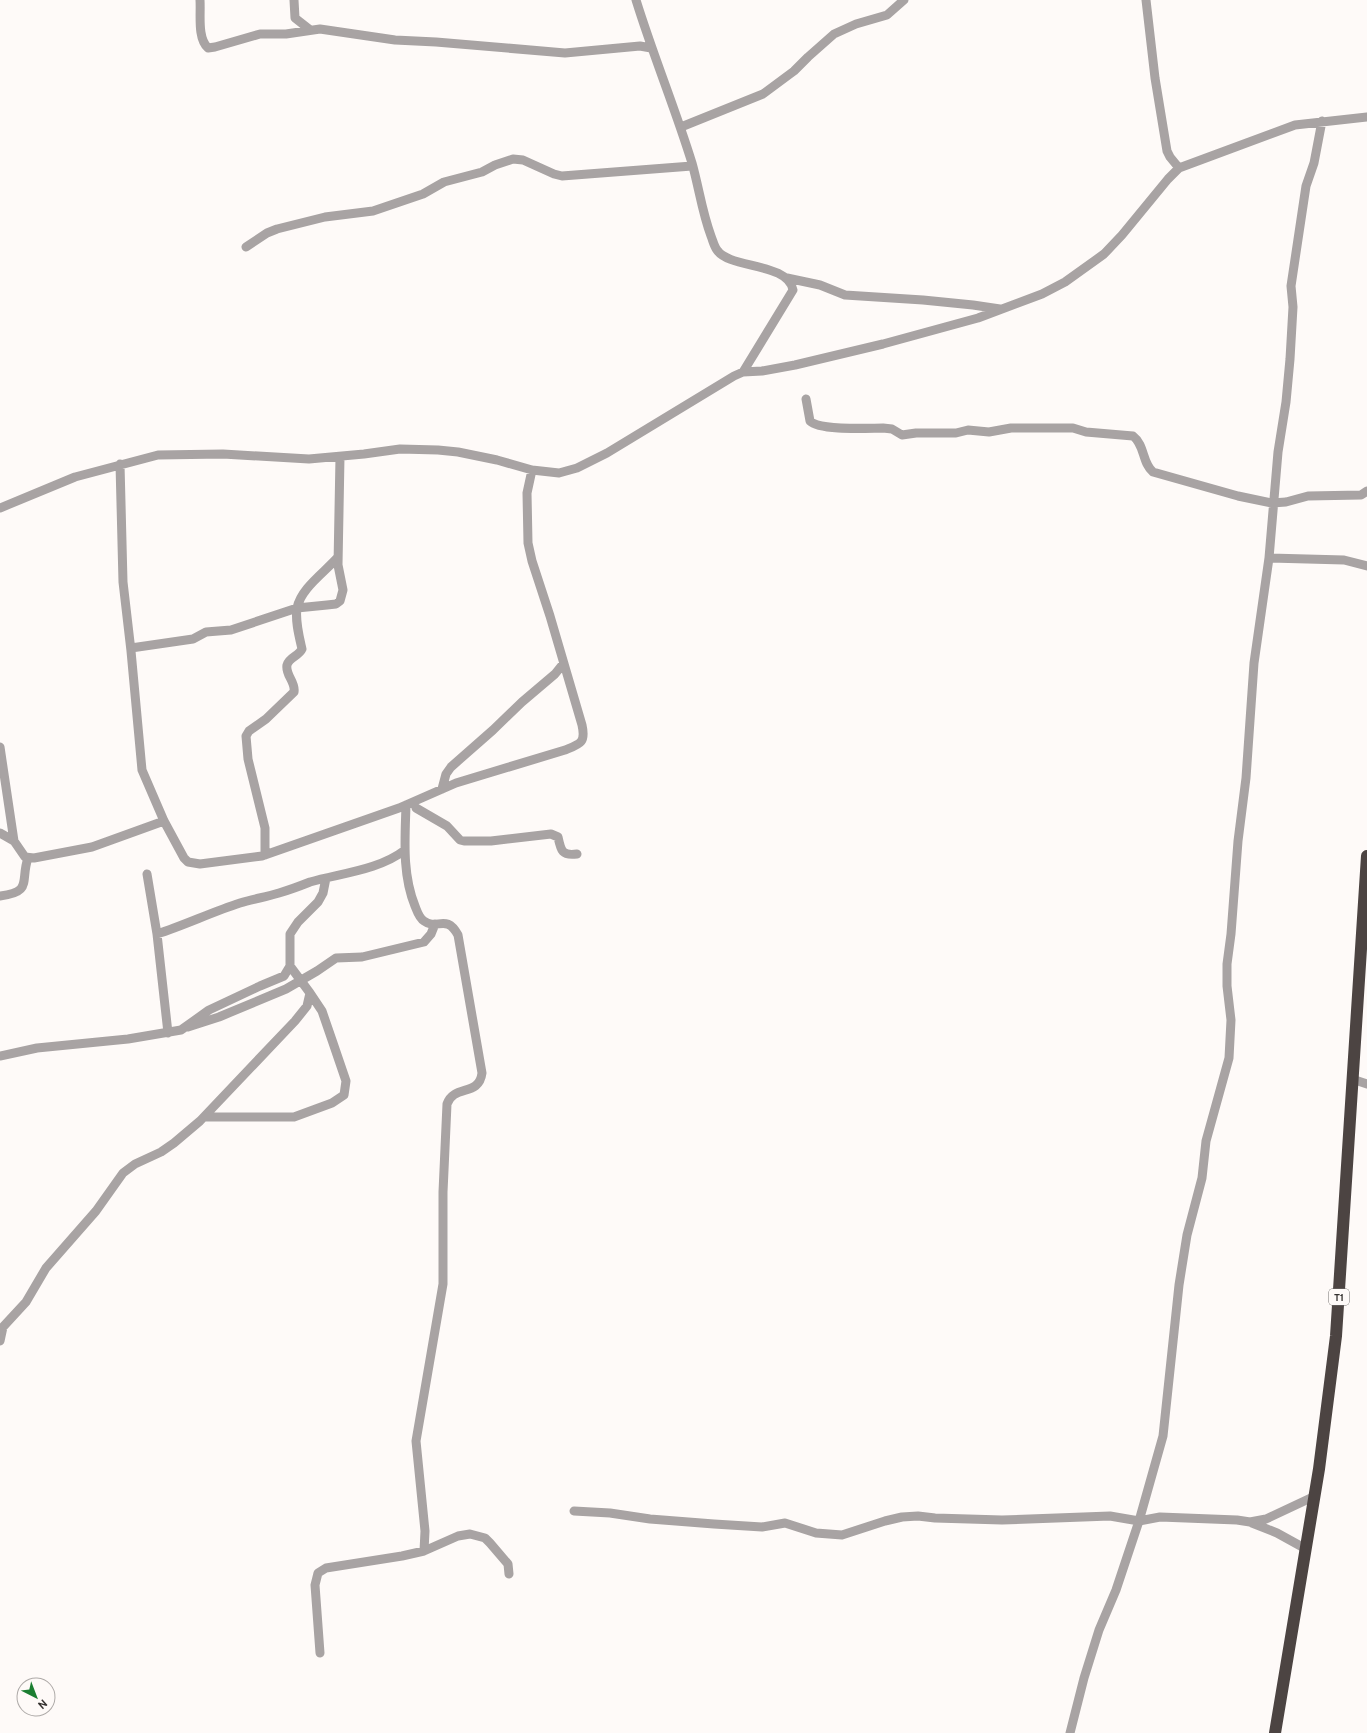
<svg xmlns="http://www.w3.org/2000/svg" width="1367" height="1733" font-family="Overpass,sans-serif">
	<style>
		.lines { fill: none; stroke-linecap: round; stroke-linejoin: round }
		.street { stroke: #a8a3a3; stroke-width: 9 }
		.highway { stroke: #4c4442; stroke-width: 12 }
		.labels { text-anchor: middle; stroke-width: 3; stroke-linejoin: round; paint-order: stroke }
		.shield { fill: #fefaf8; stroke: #716e6c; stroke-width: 1 }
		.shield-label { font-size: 10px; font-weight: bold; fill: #353230 }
	</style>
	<rect width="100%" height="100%" fill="#fefaf8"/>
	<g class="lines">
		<path class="street" d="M200 0C201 14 197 38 208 48L215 47 260 34H286L320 29 395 40 436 42 565 53 640 46 651 48
			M294 0 295 18 309 29
			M636 0C653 55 675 108 692 163 699 188 702 212 711 236 713 241 714 246 717 250 729 269 788 262 793 290L743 372
			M1146 0 1155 78 1167 151 1170 157 1179 168
			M681 127 763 94 794 71 808 57 834 34 856 24 887 15 904 0
			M246 247 267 233 277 229 325 217 373 211 423 194 444 182 482 172 495 165 513 159 523 160 554 174 562 176 692 166
			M787 278 820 285 845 295 923 300 973 305 1000 309
			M806 399 810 421C820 431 869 428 883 428L892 429 902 435 916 433H956L968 430 989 432 1011 428H1073L1086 432 1133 436C1145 445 1142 463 1153 472L1238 496 1272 503 1286 502 1308 496 1361 495 1367 491
			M120 464 123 582 131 651 142 770 164 821 184 858 188 862 200 864 262 856 399 808 456 783 565 750C580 744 586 743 582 725L550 616 532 561 528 543 527 493 532 470
			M0 508 75 477 158 455 223 454 309 459 364 454 400 449 438 450 458 452 497 460 532 470 559 473 577 468 607 453 734 376 743 372 762 371 795 365 883 344 978 318 1042 294 1065 282 1104 254 1122 235 1168 179 1179 168 1295 125 1367 117
			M1269 558 1344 560 1367 566
			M131 648 193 639 206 632 231 630 297 608 327 605 336 604 340 601 343 590 338 565 340 457
			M0 747 14 841
			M442 789 446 774 451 767 493 730 522 702 555 674 563 664
			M406 805C405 839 402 874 415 906 417 911 419 918 424 921 437 931 446 913 458 935L482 1073C479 1097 454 1084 447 1104L443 1192V1284L416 1441 425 1531 424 1551
			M416 808 447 826 460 840 464 841H491L551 834 558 837C561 851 562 856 577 854
			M0 833 14 841 25 857 34 858 92 847 164 821
			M265 855V828L248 759 246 736 249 731 266 719 294 692C296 682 285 675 287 665 289 657 299 656 302 649 299 636 295 621 297 608 301 588 325 572 338 557
			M147 874 157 934 168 1033
			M0 896C33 892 20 881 28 858
			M157 934C185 925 212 912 240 903 253 899 266 897 279 893 289 890 300 886 310 882 342 873 379 870 405 850
			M188 1027 219 1017 286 989 317 971 336 958 362 957 424 942 431 934 435 924
			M0 1056 37 1048 128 1039 181 1030 209 1010 260 986 284 976 290 966V934L298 922 318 902 323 893 326 878
			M1352 1079 1367 1084
			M204 1117H294L332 1103 344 1095 346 1081 332 1040 322 1011 310 993
			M0 1341 3 1327 26 1302 46 1268 96 1211 123 1173 135 1164 161 1152 174 1143 200 1121 295 1021 307 1006 310 993 290 966
			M574 1511 610 1513 650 1519 714 1524 762 1527 785 1523 816 1533 842 1535 885 1521 902 1517 918 1516 935 1518 1002 1520 1110 1516 1139 1521 1160 1517 1237 1520 1250 1522 1266 1519 1315 1496
			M1252 1523 1277 1533 1306 1549
			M320 1653 315 1585 318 1573 326 1568 402 1556 424 1551 458 1536 470 1534 485 1538 490 1543 508 1564 509 1574
			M1070 1733 1084 1678 1099 1630 1116 1590 1139 1521 1163 1436 1179 1285 1187 1235 1202 1178 1206 1141 1229 1058 1231 1020 1227 986V964L1231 934 1238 841 1246 778 1254 663 1269 558 1278 452 1286 402 1290 359 1293 307 1291 286 1306 186 1314 163 1322 121"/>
		<path class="highway" d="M1275 1733 1319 1469 1336 1336 1367 856"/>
	</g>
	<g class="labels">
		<rect class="shield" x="1329" y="1289" width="20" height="16" rx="3"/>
		<g class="shield-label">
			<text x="1339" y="1301">T1</text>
		</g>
	</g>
	<g transform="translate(36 1697) rotate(138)"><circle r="19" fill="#fefaf8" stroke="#aeaaa8"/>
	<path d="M0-3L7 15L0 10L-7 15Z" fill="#1b7e31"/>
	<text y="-6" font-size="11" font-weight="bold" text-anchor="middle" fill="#353230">N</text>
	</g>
</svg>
